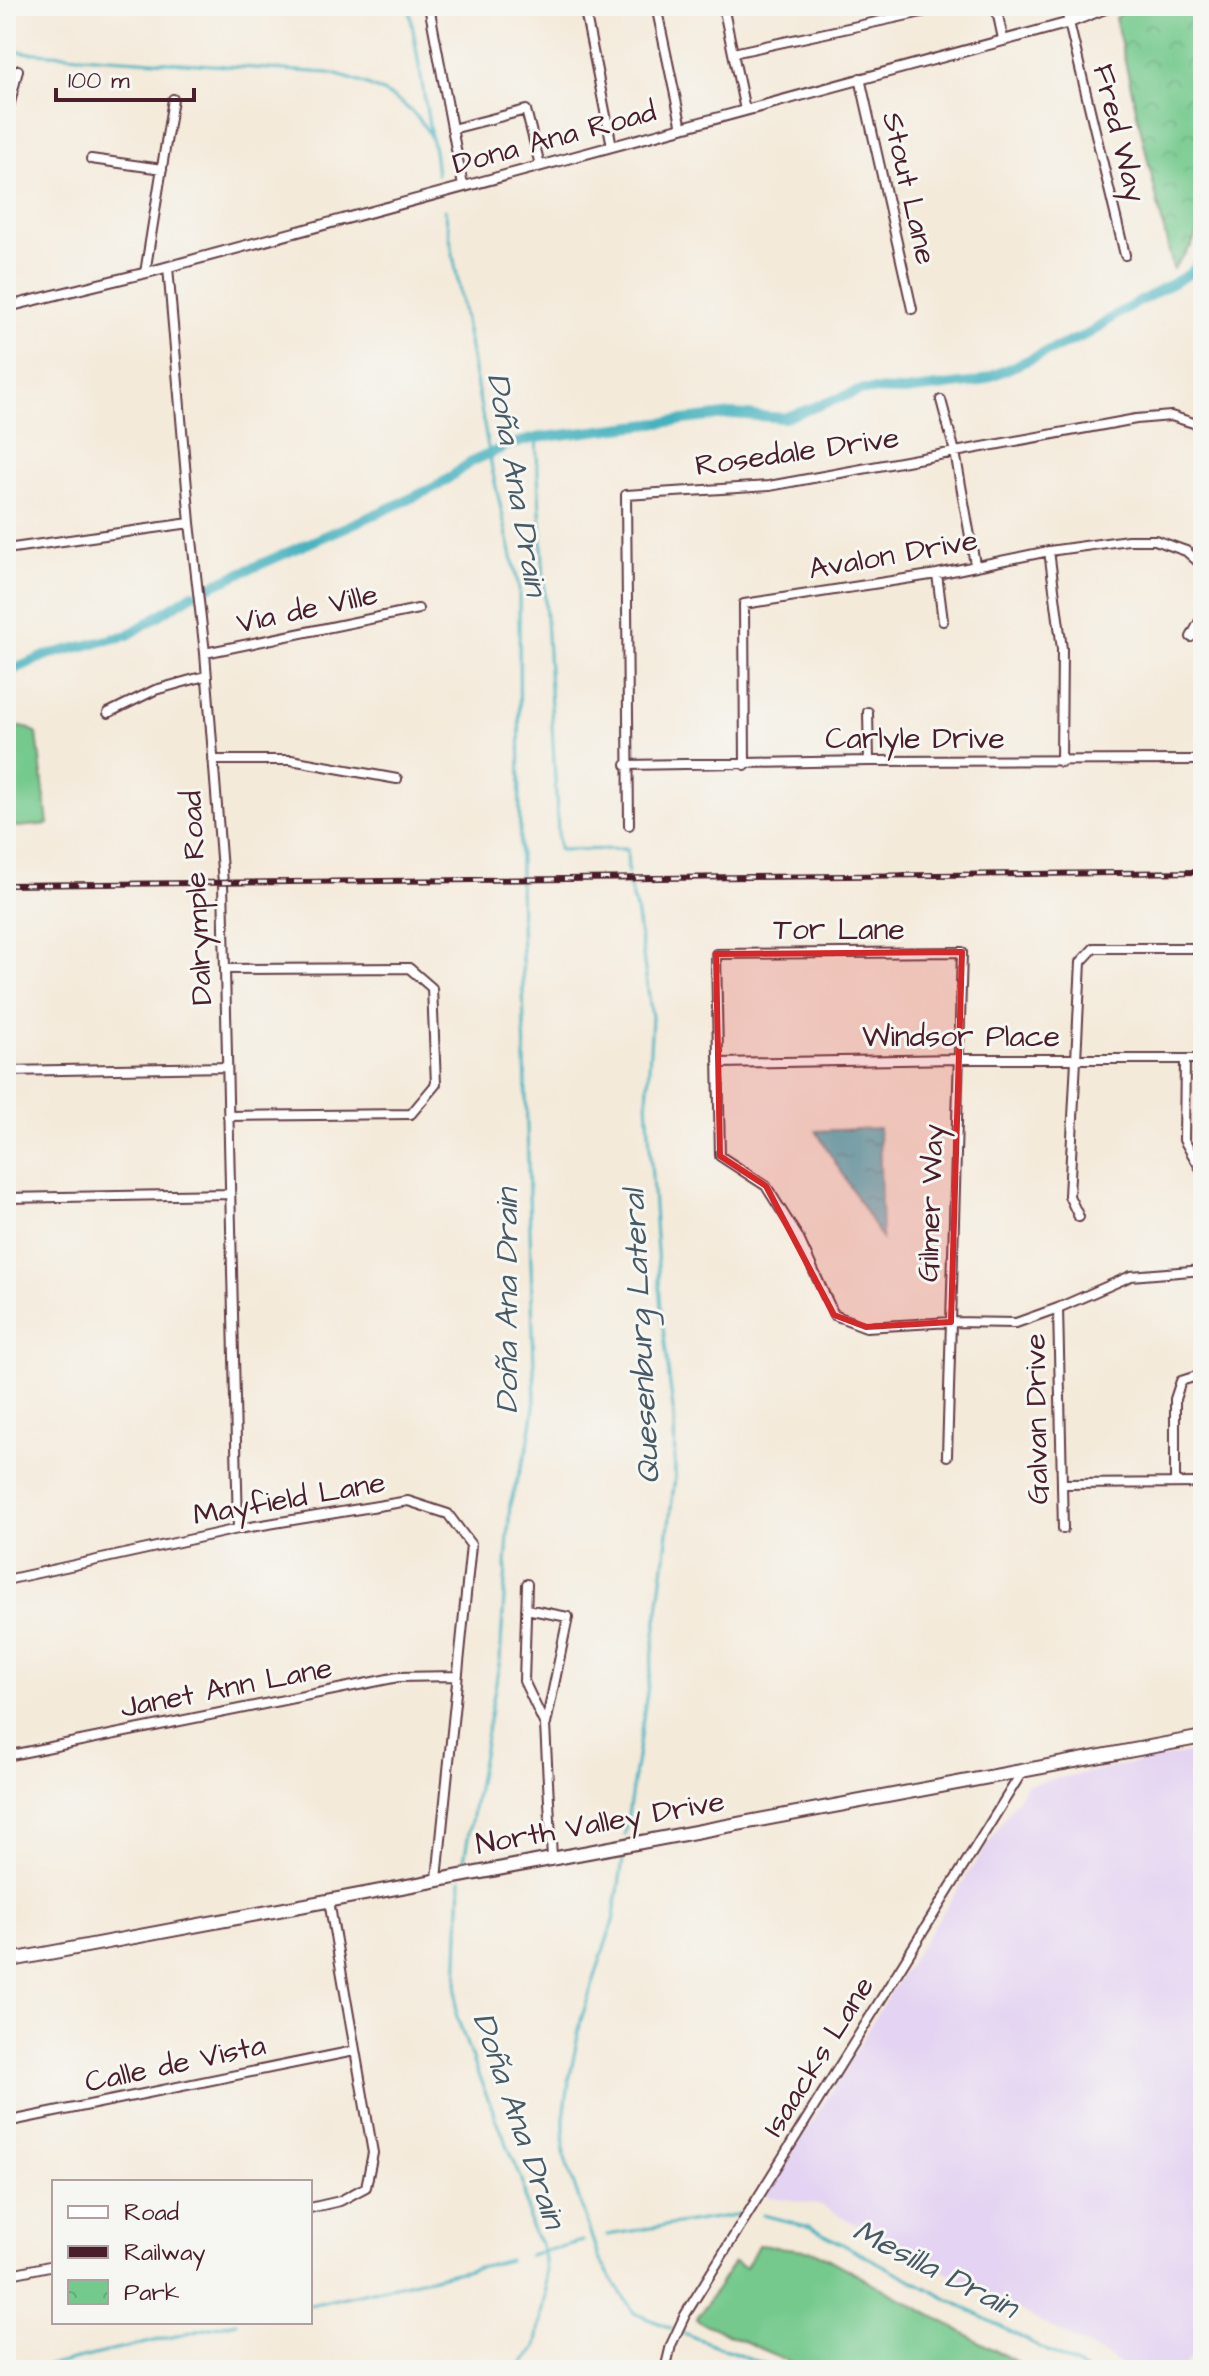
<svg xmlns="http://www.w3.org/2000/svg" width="1209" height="2376" font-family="'Architects Daughter',sans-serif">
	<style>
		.built { fill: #e4d3f2 }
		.park { fill: url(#park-crowns); stroke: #5f745c; stroke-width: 2 }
		.pitch { fill: #74c98d; stroke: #5f745c; stroke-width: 2 }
		.water { fill: url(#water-ripples); stroke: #476875; stroke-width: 2 }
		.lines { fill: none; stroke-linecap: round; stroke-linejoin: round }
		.stream { stroke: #44b2bf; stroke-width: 3 }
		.canal { stroke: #44b2bf; stroke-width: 10 }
		.minor-casing { stroke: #643d45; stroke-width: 12 }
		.tertiary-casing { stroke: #643d45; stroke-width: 13 }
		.primary-casing { stroke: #643d45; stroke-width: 16 }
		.minor { stroke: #fff; stroke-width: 8 }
		.tertiary { stroke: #fff; stroke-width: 9 }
		.primary { stroke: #fff; stroke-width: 12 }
		.rail-casing { stroke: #4a1f2b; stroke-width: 6 }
		.rail { stroke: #f6f6f2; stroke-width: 3; stroke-dasharray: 9; stroke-linecap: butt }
		.marked { fill: #d62828; fill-opacity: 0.2; stroke: #d62828; stroke-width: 6; stroke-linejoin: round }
		.labels { text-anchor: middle; stroke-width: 6; stroke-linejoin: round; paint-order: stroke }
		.street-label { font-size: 30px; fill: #4a1f2b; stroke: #f6f6f2 }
		.water-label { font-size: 32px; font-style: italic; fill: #485a66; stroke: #f6f6f2 }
	</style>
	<defs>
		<pattern id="park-crowns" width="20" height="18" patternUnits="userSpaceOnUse" patternTransform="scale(2)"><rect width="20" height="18" fill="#74c98d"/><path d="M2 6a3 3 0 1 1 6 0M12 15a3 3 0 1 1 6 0" fill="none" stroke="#66ac7a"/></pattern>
		<pattern id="water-ripples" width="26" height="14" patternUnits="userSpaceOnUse" patternTransform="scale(2)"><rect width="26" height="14" fill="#44b2bf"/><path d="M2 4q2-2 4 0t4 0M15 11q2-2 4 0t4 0" fill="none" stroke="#3b909b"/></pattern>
	</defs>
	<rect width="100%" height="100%" fill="#f6f6f2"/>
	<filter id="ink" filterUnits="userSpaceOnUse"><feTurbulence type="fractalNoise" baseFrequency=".0125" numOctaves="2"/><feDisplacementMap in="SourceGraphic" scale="16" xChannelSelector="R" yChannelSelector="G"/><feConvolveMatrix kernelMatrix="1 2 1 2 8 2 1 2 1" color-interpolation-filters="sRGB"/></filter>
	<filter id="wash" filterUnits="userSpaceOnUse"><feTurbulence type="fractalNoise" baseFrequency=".006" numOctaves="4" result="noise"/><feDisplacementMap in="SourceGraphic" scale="32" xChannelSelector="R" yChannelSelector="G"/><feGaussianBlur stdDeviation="1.8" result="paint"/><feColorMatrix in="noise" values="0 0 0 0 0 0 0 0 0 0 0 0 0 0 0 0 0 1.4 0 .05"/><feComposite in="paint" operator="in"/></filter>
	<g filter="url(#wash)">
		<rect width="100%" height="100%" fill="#f4eada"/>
		<path class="built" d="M1203 1750V2341L1181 2370H1132L818 2204 765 2196 841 2076 884 2002 1027 1784Z"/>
		<path class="park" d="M1131 6H1203V220L1192 245 1173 269 1115 18Z"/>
		<path class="pitch" d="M20 727 30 729 37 734 48 824 18 827 6 824V729Z
			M758 2245 814 2251 1031 2370H809L696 2320 734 2262 746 2268Z"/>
		<path class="water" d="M879 1128 882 1239 816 1131Z"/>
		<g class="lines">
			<path class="stream" d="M409 6 431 136
				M6 51 329 73C366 82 412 99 430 136 435 146 435 162 437 174
				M445 210 492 469 519 588 520 888 535 1401 528 1445 510 1504 500 1660 462 1871
				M1197 266 1203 269
				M536 438 559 850 627 849 628 873
				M625 1835 651 1666 675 1477 674 1417 661 1311 647 1102 652 1017 636 909 629 884
				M624 1854 613 1921 581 2020 570 2076 564 2117V2155L599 2259 634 2313 671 2328
				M461 1879 456 2014 474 2065 522 2180 531 2229 541 2245 544 2259 546 2294 536 2347 517 2370
				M763 2215 810 2227 1084 2370
				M607 2235 741 2214
				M529 2255 583 2241
				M310 2305 509 2260
				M683 2333 780 2370
				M29 2370 237 2322"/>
			<path class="canal" d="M204 589 403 502 439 485 471 462 509 445 536 438 733 414 784 418 862 390 905 391 978 382 1090 333 1117 314 1191 273 1198 264
				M6 673 47 655 128 635 193 594"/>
		</g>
	</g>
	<g filter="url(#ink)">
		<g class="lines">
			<g class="minor-casing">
				<path id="minor" d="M429 6 463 186
					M584 6 612 146
					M656 6 682 128
					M723 6 745 110
					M996 6 1003 39
					M1065 6 1125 255
					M733 53 950 6
					M860 78 912 309
					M6 119 18 70
					M452 129 526 110 540 165
					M91 159 162 169
					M168 267 190 523 205 653 223 883 238 1529
					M145 273 173 99
					M941 400 955 452 975 564
					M6 549 190 523
					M1049 551 1062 649 1061 762
					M937 574 943 621
					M1191 637 1203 615
					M205 653 418 609
					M868 712 869 761
					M108 713 155 690 205 676
					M213 760H291L397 779
					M626 765 869 761 1203 760
					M745 765 744 604 937 574 1049 551 1128 540H1155L1186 551 1203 566
					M629 825 626 495 769 486 1136 419 1171 416 1203 426
					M225 969 409 968 432 988 436 1084 411 1114 228 1116
					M1185 1060 1184 1140 1202 1171
					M719 1063 959 1059H1203
					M6 1071 227 1067
					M6 1198 229 1194
					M1079 1217 1069 1196 1081 962 1094 948H1203
					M1058 1308 1063 1529
					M947 1456 962 952 716 954 720 1156 766 1186 798 1237 834 1315 866 1327 951 1322 1016 1323 1058 1308 1131 1276 1203 1270
					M1175 1483V1399L1181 1381 1203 1374
					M1062 1484 1203 1483
					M6 1580 238 1529 408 1501 448 1514 471 1545 437 1879
					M527 1584 524 1681 545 1725 552 1858
					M526 1609 568 1617 546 1724
					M6 1756 398 1677 457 1676
					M6 2122 354 2051
					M310 2208 340 2201 366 2187 373 2153 329 1901
					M6 2275 54 2265
					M665 2370 671 2345 685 2315 1022 1772"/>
			</g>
			<g class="tertiary-casing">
				<path id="tertiary" d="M6 307 145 273 1068 23 1112 6
					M1196 2370 1203 2361"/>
			</g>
			<g class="primary-casing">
				<path id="primary" d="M6 1961 1203 1737"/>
			</g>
			<use href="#minor" class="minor"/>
			<use href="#tertiary" class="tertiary"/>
			<use href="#primary" class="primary"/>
			<g class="rail-casing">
				<path id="rail" d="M6 885 1203 872"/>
			</g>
			<use href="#rail" class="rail"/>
		</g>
	</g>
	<path class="marked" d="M962 952 951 1322 866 1327 834 1315 766 1186 720 1156 716 954Z"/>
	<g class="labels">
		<g class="street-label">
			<text transform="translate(1120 133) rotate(76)" y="10">Fred Way</text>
			<text transform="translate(554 137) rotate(-15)" y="10">Dona Ana Road</text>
			<text transform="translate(910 188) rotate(77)" y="10">Stout Lane</text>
			<text transform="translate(797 451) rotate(-8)" y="10">Rosedale Drive</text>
			<text transform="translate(893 554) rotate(-10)" y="10">Avalon Drive</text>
			<text transform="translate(307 608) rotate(-12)" y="10">Via de Ville</text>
			<text x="915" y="748">Carlyle Drive</text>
			<text transform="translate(196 898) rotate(-93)" y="10">Dalrymple Road</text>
			<text x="839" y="939">Tor Lane</text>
			<text x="961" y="1046">Windsor Place</text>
			<text transform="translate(930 1203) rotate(-88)" y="10">Gilmer Way</text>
			<text transform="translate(1036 1419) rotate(-91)" y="10">Galvan Drive</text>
			<text transform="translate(289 1498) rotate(-10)" y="10">Mayfield Lane</text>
			<text transform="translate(226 1687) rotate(-11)" y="10">Janet Ann Lane</text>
			<text transform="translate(600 1822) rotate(-10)" y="10">North Valley Drive</text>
			<text transform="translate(818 2056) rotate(-58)" y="10">Isaacks Lane</text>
			<text transform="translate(175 2063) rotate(-12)" y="10">Calle de Vista</text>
		</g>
		<g class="water-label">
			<text transform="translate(518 484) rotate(80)" y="11">Doña Ana Drain</text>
			<text transform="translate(506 1301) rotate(-90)" y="11">Doña Ana Drain</text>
			<text transform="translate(640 1337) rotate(-93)" y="11">Quesenburg Lateral</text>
			<text transform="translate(520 2120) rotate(71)" y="11">Doña Ana Drain</text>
			<text transform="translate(936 2268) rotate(27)" y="11">Mesilla Drain</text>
		</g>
	</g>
	<rect width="1209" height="2376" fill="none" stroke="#f6f6f2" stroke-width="32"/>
	<rect x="52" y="2180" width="260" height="144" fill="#f6f6f2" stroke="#b1a0a2" stroke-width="2"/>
	<rect x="68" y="2206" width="40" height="12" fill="#ffffff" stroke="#b1a0a2" stroke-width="2"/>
	<text x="124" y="2220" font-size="24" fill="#4a1f2b">Road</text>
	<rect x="68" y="2246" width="40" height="12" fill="#4a1f2b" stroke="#b1a0a2" stroke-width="2"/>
	<text x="124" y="2260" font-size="24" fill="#4a1f2b">Railway</text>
	<rect x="68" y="2280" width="40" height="24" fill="url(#park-crowns)" stroke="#b1a0a2" stroke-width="2"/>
	<text x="124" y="2300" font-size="24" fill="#4a1f2b">Park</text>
	<path d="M56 88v12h138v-12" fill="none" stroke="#4a1f2b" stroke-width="4"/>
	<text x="68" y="88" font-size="24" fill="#4a1f2b" stroke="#f6f6f2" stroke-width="6" paint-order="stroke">100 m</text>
</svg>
